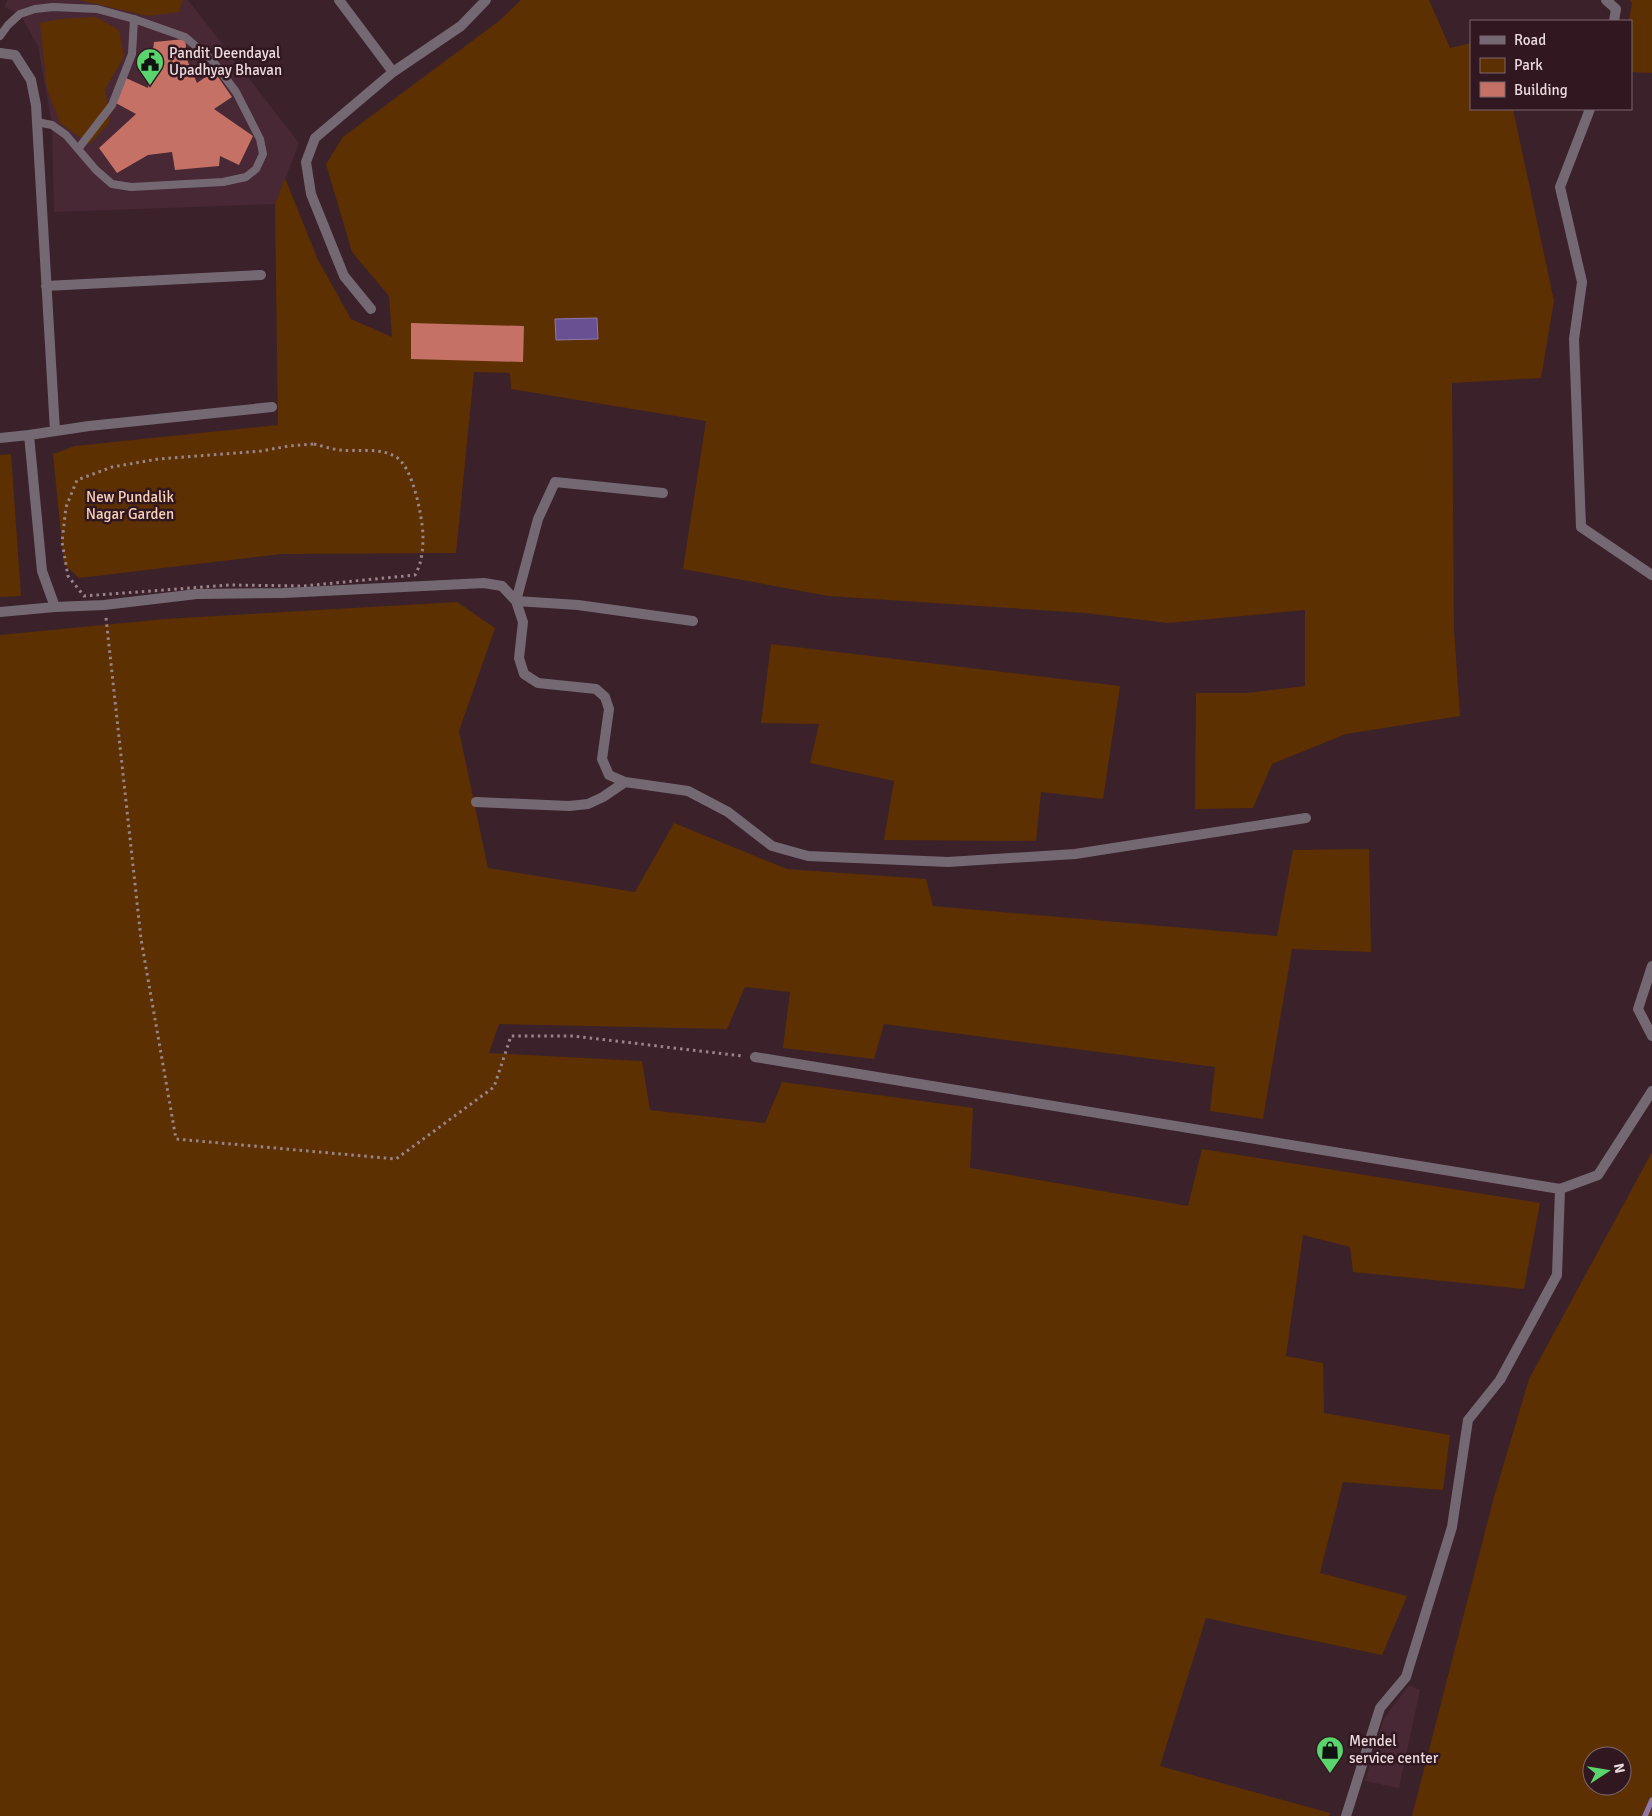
<svg xmlns="http://www.w3.org/2000/svg" width="1652" height="1816" font-family="Signika,sans-serif">
	<style>
		.built { fill: #482834 }
		.green { fill: #5d3002; fill-rule: evenodd }
		.water { fill: #695093; stroke: #9079aa }
		.lines { fill: none; stroke-linecap: round; stroke-linejoin: round }
		.stream { stroke: #9079aa; stroke-width: 5.5 }
		.building { fill: #c57166 }
		.path { stroke: #9a848b; stroke-width: 3; stroke-dasharray: 2.5 4; stroke-linecap: butt }
		.lane { stroke: #746973; stroke-width: 8 }
		.street { stroke: #746973; stroke-width: 10 }
		.labels { text-anchor: middle; stroke-width: 5; stroke-linejoin: round; paint-order: stroke }
		.poi-label { font-size: 15px; fill: #ecdadf; stroke: #311820; text-anchor: start }
		.park-label { font-size: 15px; fill: #f8d3b8; stroke: #311820 }
	</style>
	<rect width="100%" height="100%" fill="#3b212a"/>
	<path class="built" d="M8 0H188L299 143 275 204 54 212 52 125 38 46 20 14 4 7Z
		M1409 1685 1420 1690 1399 1788 1365 1781 1383 1720Z"/>
	<path class="green" d="M79 0H183L179 12 148 16Z
		M521 0H1429L1450 48 1471 43V109H1513L1554 301 1541 378 1452 383 1454 629 1460 716 1346 734 1272 764 1253 808 1195 809 1196 693H1246L1305 686V610L1168 623 1085 613 828 596 683 569 706 421 511 389 510 373 474 372 456 553 281 554 79 578 64 564 53 454 75 446 278 425 275 204 285 178 318 260 351 319 392 337 389 296 352 252 326 164 343 137 499 21Z
		M1630 0H1652V73L1631 72V21H1629L1632 3Z
		M96 17 119 30 124 57 105 89 110 122 90 144 60 123 47 89 40 23 60 19Z
		M11 454 21 596 0 597V455Z
		M457 602 495 628 459 731 488 868 635 892 674 823 787 869 926 879 933 906 1277 936 1293 850 1369 849 1371 952 1292 949 1263 1119 1210 1111 1215 1067 884 1024 874 1059 783 1048 790 992 745 987 727 1029 499 1024 489 1053 642 1061 650 1110 765 1123 782 1082 973 1108 970 1168 1188 1206 1202 1149 1540 1203 1524 1289 1353 1272 1350 1247 1303 1235 1286 1356 1323 1363 1324 1413 1450 1435 1443 1490 1343 1482 1320 1573 1407 1596 1382 1655 1206 1618 1160 1766 1330 1813 1329 1816H0V635L165 619Z
		M771 644 1120 686 1103 799 1041 792 1036 841 884 840 894 781 810 763 819 724 761 723Z
		M1652 1152V1816H1412L1494 1497 1529 1379ZM1592 1756H1622V1786H1592Z"/>
	<path class="water" d="M597 318 598 339 556 340 555 319Z"/>
	<g class="lines">
		<path class="stream" d="M1645 1816 1652 1800"/>
	</g>
	<path class="building" d="M185 39 188 62 197 83 214 71 232 97 214 109 253 136 239 165 220 156 219 166 175 170 172 152 148 155 117 173 99 148 136 114 114 102 126 78 148 88 154 42Z
		M411 323 524 326 523 362 411 359Z"/>
	<g class="lines">
		<path class="path" d="M314 444C322 446 331 449 340 450 358 452 380 447 396 457 413 467 422 516 423 535 423 549 422 563 415 575L304 586 230 585 84 596 68 576 62 542 66 507 77 480 112 467 158 459 261 451 289 446Z
			M106 618 141 939 176 1139 396 1159 494 1087 511 1036H573L742 1056"/>
		<path class="lane" d="M0 36 8 25 20 14 35 9 53 7 97 9 134 19 185 37 212 60 236 92 260 139 263 154 256 169 246 177 223 182 131 187 112 184 96 170 66 135 52 125 37 122
			M78 149 112 105 132 54 134 19"/>
		<path class="street" d="M339 0 393 72 315 138 306 162 311 194 344 276 371 309
			M1606 0 1616 9 1614 21
			M0 53 15 55 31 80 36 105 55 431
			M393 72 461 26 486 0
			M1590 109 1560 187 1582 282 1574 339 1581 527 1652 575
			M46 286 261 275
			M29 435 89 426 272 407
			M0 438 29 435 42 571 55 607 104 605 197 594 283 593 484 583 502 586 516 601 523 622 519 658 524 674 538 683 596 689 605 697 609 709 602 759 609 775 625 782 688 791 728 812 772 846 808 856 948 862 1075 854 1306 818
			M663 493 555 482 538 519 516 601 578 605 693 621
			M0 612 55 607
			M476 802 569 806 588 804 603 797 625 782
			M1652 966 1638 1009 1652 1036
			M755 1057 1560 1189
			M1346 1816 1380 1708 1406 1677 1452 1527 1468 1420 1500 1380 1557 1275 1560 1189 1598 1175 1652 1091"/>
	</g>
	<defs>
		<g id="civic-pin" transform="scale(1.4375)"><path d="M0 17L-7.5 6A9.5 9.5 0 1 1 7.5 6Z" fill="#5ad56e" stroke="#311820"/><path d="M-.6-6.5H3V-4.5H.6V-3L4-1V1h2V6H-6V1h2V-1L-.6-3ZM-1.2 2.5V6h2.4V2.5Z" fill="#111"/></g>
		<g id="shop-pin" transform="scale(1.4375)"><path d="M0 17L-7.5 6A9.5 9.5 0 1 1 7.5 6Z" fill="#5ad56e" stroke="#311820"/><path d="M-5-2.5h2.3a2.7 3.5 0 0 1 5.4 0H5L5.5 6h-11ZM-1.5-2.5h3a1.5 2.3 0 0 0-3 0Z" fill="#111"/></g>
	</defs>
	<g fill-rule="evenodd">
		<use href="#civic-pin" x="150" y="62"/>
		<use href="#shop-pin" x="1330" y="1750"/>
	</g>
	<g class="labels">
		<g class="poi-label">
			<text x="169" y="58">Pandit Deendayal<tspan x="169" dy="17">Upadhyay Bhavan</tspan></text>
			<text x="1349" y="1746">Mendel<tspan x="1349" dy="17">service center</tspan></text>
		</g>
		<g class="park-label">
			<text x="130" y="502">New Pundalik<tspan x="130" dy="17">Nagar Garden</tspan></text>
		</g>
	</g>
	<rect x="1470" y="20" width="162" height="90" fill="#311820" stroke="#7c666c"/>
	<rect x="1480" y="36" width="25" height="8" fill="#746973" stroke="#7c666c"/>
	<text x="1514" y="45" font-size="15" fill="#ecdadf">Road</text>
	<rect x="1480" y="58" width="25" height="15" fill="#5d3002" stroke="#7c666c"/>
	<text x="1514" y="70" font-size="15" fill="#ecdadf">Park</text>
	<rect x="1480" y="82" width="25" height="15" fill="#c57166" stroke="#7c666c"/>
	<text x="1514" y="95" font-size="15" fill="#ecdadf">Building</text>
	<g transform="translate(1607 1771) rotate(78)"><circle r="24" fill="#311820" stroke="#7c666c"/>
	<path d="M0-4L9 19L0 12L-9 19Z" fill="#5ad56e"/>
	<text y="-8" font-size="14" font-weight="bold" text-anchor="middle" fill="#ecdadf">N</text>
	</g>
</svg>
